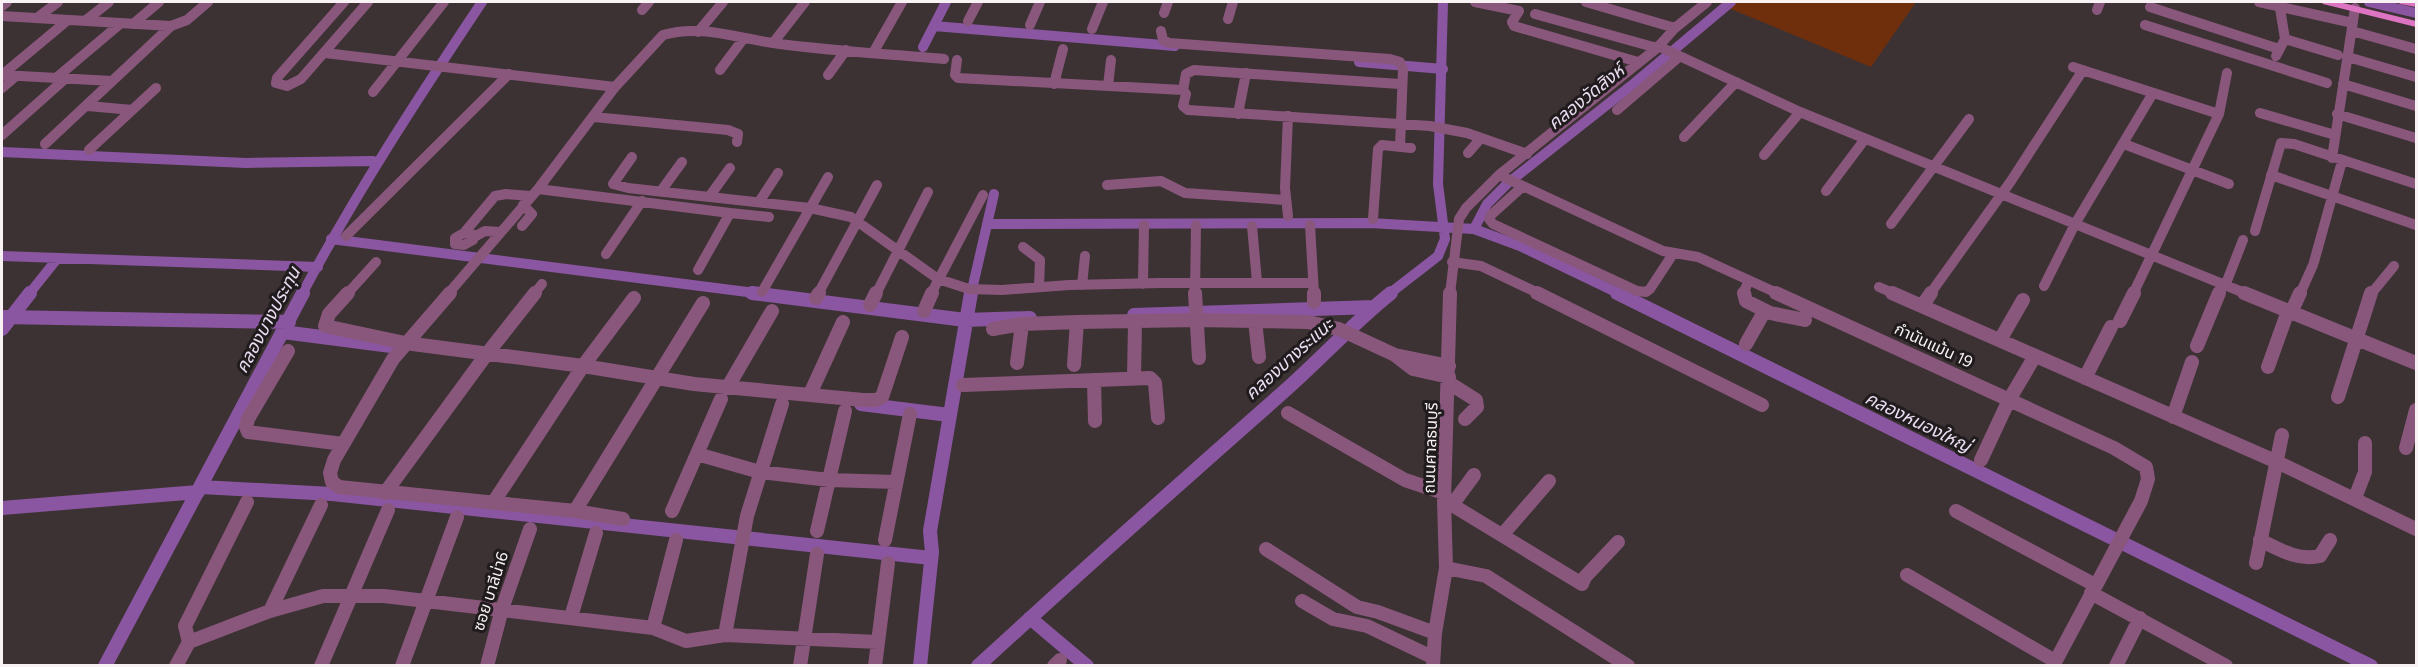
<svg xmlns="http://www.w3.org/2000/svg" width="2418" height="667" font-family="Figtree,'Noto Sans Thai',sans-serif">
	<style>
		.green { fill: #6f2f0d }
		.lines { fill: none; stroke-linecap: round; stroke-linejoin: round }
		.canal-far1 { stroke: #8b56a1; stroke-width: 10 }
		.canal { stroke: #8b56a1; stroke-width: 14 }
		.minor-far1 { stroke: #8a577c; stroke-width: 10 }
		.minor { stroke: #8a577c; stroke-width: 14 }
		.major { fill: #dc74c2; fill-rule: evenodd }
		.labels { text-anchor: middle; stroke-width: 6; stroke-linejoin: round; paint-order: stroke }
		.street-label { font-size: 16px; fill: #f9f2f4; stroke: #201b1c }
		.water-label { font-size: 18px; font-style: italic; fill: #ebddf2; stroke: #201b1c }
	</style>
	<rect width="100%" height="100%" fill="#3c3234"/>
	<path class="green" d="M1732 2H1916L1871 67 1726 7Z"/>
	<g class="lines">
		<path class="canal-far1" d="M2369 2 2416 13
			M934 26 1175 46
			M923 47 946 2
			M1359 62 1443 69
			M2 152 246 163 373 161
			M987 224 1370 223 1474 229 1520 246 1620 294
			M1474 229 1487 204 1508 183 1632 85 1731 2
			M331 239 763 294
			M2 256 318 267
			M29 294 57 259
			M302 294C356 193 418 98 482 2
			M971 294 994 194
			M1389 294 1438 256 1445 239 1438 184 1443 2"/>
		<path class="canal" d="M752 293 965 320 1030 318
			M1617 293 2371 666
			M1134 315 1373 307
			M2 317 289 322
			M2 329 30 293
			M283 332 391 346
			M861 404 949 415
			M201 487 332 494 931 558
			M2 508 198 492
			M1030 618 1087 666
			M105 666 303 293
			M920 666 932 552 930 531 971 293
			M978 666C1078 574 1179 484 1280 395 1318 362 1352 324 1391 293"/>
		<path class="minor-far1" d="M344 2 277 78 276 83 287 86 301 79 368 2
			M1475 2 1519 11 1512 22 1514 26 1638 62
			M1586 2 1675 28
			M2259 2 2353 23
			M2 6 7 2
			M2150 7 2279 49
			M642 10 649 2
			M2097 10 2100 2
			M1164 13 1168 2
			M1535 14 1657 48
			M2 16 171 26 187 20 208 2
			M37 18 58 2
			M1228 19 1233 2
			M85 21 109 2
			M968 21 978 2
			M133 24 159 2
			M1030 25 1040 2
			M2145 25 2327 83
			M1092 29 1103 2
			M1161 31 1163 40 1169 43 1390 59 1400 62 1403 70 1400 147
			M2352 31 2416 49
			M698 32 723 2
			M2285 39 2338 55
			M773 43 805 2
			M1658 46 1800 112 2247 294
			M325 53 615 87
			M873 53 902 2
			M2276 56 2285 39 2279 2
			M2348 57 2416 77
			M957 60 955 75 958 78 1183 90
			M2073 67 2219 114
			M720 70 744 38
			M2 75 112 81
			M2 75 68 20
			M828 75 846 50
			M56 78 120 24
			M1054 84 1063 49
			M1400 84 1194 70 1186 74 1183 90 1186 94 1183 106 1188 110 1430 126 1467 133 1527 154
			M2343 84 2416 106
			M1108 86 1111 60
			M2 88 16 76
			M373 92 444 2
			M88 106 132 110
			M1617 110 1679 57
			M2260 113 2335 135
			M1238 114 1246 73
			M2337 114 2416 138
			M1288 116 1285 188 1288 216
			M594 117 728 130 738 134 737 142
			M2 135 66 78
			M1684 137 1736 82
			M45 144 171 26
			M2124 144 2229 184
			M89 150 156 88
			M1468 153 1481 138
			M1764 155 1800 112
			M632 157 613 184 628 188 810 208 851 217 938 279 969 289 1002 290 1069 285 1160 283H1313
			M2332 158 2355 8
			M1499 175 1663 251 1698 257 1779 294
			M2271 175 2416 225
			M1107 185 1161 181 1185 193 1285 200
			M1522 187 1491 215 1489 219 1493 224 1637 291 1646 292 1650 289 1673 254
			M538 189 730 213 698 270
			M661 191 682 162
			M1826 191 1865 139
			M709 197 730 168
			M759 202 778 173
			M730 213 769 217
			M1373 219 1378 149 1382 145 1411 148
			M1891 224 1969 119
			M1310 225 1314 294
			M522 226 532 214 523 205
			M1252 226 1257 282
			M2255 231 2281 143 2294 144 2416 184
			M464 233 474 235 473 240 464 245 455 244V238Z
			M464 233 495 196 506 194 531 196
			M346 236 509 74
			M474 237 485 231 500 232
			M1023 247 1040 260 1039 287
			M606 254 642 201
			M1452 262 1481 266 1540 294
			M2314 262 2342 161
			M1143 284 1144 225
			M1082 285 1085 256
			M2044 286 2075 224 2153 93
			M2225 286 2243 240
			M1879 287 1895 294
			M762 292 828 177
			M347 294 376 262
			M448 294 538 189 615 87 663 35C700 24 736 38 773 43 830 51 887 54 944 59
			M534 294 542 284
			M818 294 877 185
			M876 294 928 192
			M931 294 983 195
			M1195 294 1196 225
			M1450 294 1459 219 1466 208 1499 175 1657 48 1675 28 1707 2
			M1743 294 1749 280
			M1930 294 2011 181 2083 70
			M2133 294 2219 114 2227 73
			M2218 294 2222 285
			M2300 294 2313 265
			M2371 294 2394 266"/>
		<path class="minor" d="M348 293 329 314 325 326 405 343 583 366 694 384 863 400H876L882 397 902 337
			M450 293 393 359 334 460 330 473 332 482 339 487 575 511 623 519
			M1195 293 1199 358
			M1314 293V302
			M1537 293 1762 405
			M1744 293 1746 301 1770 313 1805 320
			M1776 293 2114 448 2146 467 2148 479 2141 501 2053 666
			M1892 293 2275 461 2416 529
			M2244 293 2416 363
			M816 298 819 293
			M870 305 876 293
			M1922 306 1931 293
			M924 311 932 293
			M2291 313 2300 293
			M1255 321 1259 357
			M2120 321 2134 293
			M993 329 1022 324 1077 322 1196 320 1308 322 1339 329 1395 355 1449 366
			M2000 340 2023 300
			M1746 344 1764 312
			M2197 346 2219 293
			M288 351 248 419 246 427 248 432 343 444
			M1396 356 1413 369 1449 377
			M1017 363 1022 324
			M1074 365 1077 322
			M2268 367 2288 311
			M1134 378 1135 322
			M2085 378 2111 327
			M1094 380 1095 421
			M1449 383 1476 400 1477 407 1465 419
			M729 385 772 311
			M963 385 1150 378 1155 383 1158 418
			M810 394 843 322
			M2338 397 2371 293
			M1288 413 1405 480 1444 493
			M2173 417 2192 362
			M2406 448 2416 410
			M697 454 760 472 829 480 896 482
			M1981 460 2009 400 2035 356
			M385 493 486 355 535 293
			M2355 498 2365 472V443
			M1444 500 1582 584 1585 577 1618 542
			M493 503 583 366 634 298
			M1452 505 1474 475
			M575 511 703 303
			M672 511 721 399
			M1956 511 2095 585
			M817 531 845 411
			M1503 534 1549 481
			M885 540 910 414
			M2260 540C2280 550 2298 561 2320 556L2330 540
			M1266 549 1357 607 1378 612 1435 633
			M2256 563 2282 435
			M1446 568 1486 576 1628 666
			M1907 575 2055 661
			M2091 593 2226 666
			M1302 601 1333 619 1367 626 1432 657
			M270 611 321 505
			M571 617 596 533
			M653 628 676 540
			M725 635 747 516 782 404
			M189 642 185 626 247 502
			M176 666 189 642 270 611 323 596H384L653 628 686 641 725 635 878 642
			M321 666 388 510
			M402 666 457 517
			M487 666 502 609 530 529
			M800 666 817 554
			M875 666 888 563
			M1054 666 1060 660
			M1433 666 1435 633 1446 568 1444 500 1450 293
			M2116 666 2140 618"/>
		<path class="major" d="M2321 2H2339L2416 21V27L2323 4Z
			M2398 2H2416V7L2400 4Z"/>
	</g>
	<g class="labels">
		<g class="street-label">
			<text transform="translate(1934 345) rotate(25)" y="6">กำนันแม้น 19</text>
			<text transform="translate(1430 448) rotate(-88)" y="6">ถนนศาลธนบุรี</text>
			<text transform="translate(490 591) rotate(-72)" y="6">ซอย บาลีน่า6</text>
		</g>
		<g class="water-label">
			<text transform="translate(1586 97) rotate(-39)" y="6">คลองวัดสิงห์</text>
			<text transform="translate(268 320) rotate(-62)" y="6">คลองบางประทุน</text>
			<text transform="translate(1289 359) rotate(-42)" y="6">คลองบางระแนะ</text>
			<text transform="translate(1918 422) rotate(26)" y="6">คลองหนองใหญ่</text>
		</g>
	</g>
	<rect width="2418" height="667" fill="none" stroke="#f9f2f4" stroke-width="6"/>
</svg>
